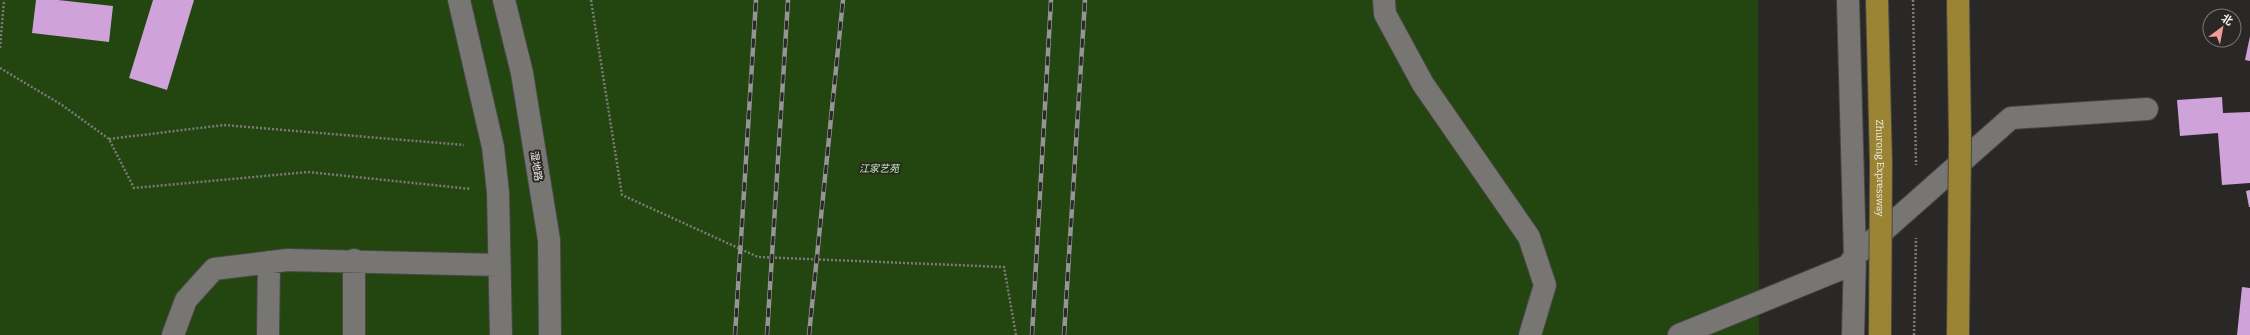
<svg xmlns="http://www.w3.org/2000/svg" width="2250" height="335" font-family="Bitter,'Noto Sans SC',serif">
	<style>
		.green { fill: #234510 }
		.building { fill: #cfa2da }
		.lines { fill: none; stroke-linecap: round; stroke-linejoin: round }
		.minor-casing { stroke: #484745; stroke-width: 24 }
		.path { stroke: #7c7b79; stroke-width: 2.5; stroke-dasharray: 2 2; stroke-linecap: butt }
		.minor { stroke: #777673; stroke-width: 22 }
		.rail-casing { stroke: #969593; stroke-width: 4.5 }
		.rail { stroke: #292826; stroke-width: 3; stroke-dasharray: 9; stroke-linecap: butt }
		.highway-bridge-casing { stroke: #484745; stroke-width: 24; stroke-linecap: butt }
		.highway-bridge { stroke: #9a8433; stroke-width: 22 }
		.labels { text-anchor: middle; stroke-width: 4; stroke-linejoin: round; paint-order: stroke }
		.street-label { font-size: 10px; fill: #f1f0ee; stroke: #292826 }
		.park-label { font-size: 10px; font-style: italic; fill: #bcf5a3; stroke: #292826 }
	</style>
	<rect width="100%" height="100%" fill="#292826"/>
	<path class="green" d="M0 0H1758L1759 335H0Z"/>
	<path class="building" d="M36 0H58L113 6 109 42 32 33Z
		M153 0H194L167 90 129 78Z
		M2250 36V61L2245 60Z
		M2222 97 2223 113 2250 112V183L2222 185 2218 133 2180 136 2177 100Z
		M2250 190V207H2249L2246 191Z
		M2242 287 2250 288V335H2237Z"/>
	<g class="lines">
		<g class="minor-casing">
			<path id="minor" d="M459 0 493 147 498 192 501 335
				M504 0 522 73 549 240 550 335
				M1384 0 1385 14 1423 84 1529 237 1545 285 1530 335
				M1848 0 1855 256 1853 335
				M173 335 186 300 214 269 287 260 499 265
				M268 335 269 262
				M354 335V260
				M1679 335 1848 266 1855 256 2011 118 2147 109"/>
		</g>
		<path class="path" d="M591 0 622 195 758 257 1004 267 1016 335
			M1913 0 1916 165
			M0 48 4 0
			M0 68 62 105 109 139 134 188 308 172 471 189
			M109 139 224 125 464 145
			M1914 335 1916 238"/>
		<use href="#minor" class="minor"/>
		<g class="rail-casing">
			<path id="rail" d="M735 335 756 0
				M767 335 788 0
				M809 335 843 0
				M1032 335 1051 0
				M1064 335 1085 0"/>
		</g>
		<use href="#rail" class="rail"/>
		<g class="highway-bridge-casing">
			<g id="highway-bridge">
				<path id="s1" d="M1877 0 1881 164 1880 335"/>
				<path d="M1958 335 1960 139 1958 0"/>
			</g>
		</g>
		<use href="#highway-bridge" class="highway-bridge"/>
	</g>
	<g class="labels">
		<g class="street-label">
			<text transform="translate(537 166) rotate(81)" y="4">湿地路</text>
			<text dy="4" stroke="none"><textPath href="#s1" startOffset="168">Zhurong Expressway</textPath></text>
		</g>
		<g class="park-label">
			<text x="879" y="172">江家艺苑</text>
		</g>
	</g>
	<g transform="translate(2222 28) rotate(32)"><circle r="19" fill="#292826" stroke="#797876"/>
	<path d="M0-3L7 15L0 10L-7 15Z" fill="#f59b96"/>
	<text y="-6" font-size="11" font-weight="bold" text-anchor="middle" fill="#f1f0ee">北</text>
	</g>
</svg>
